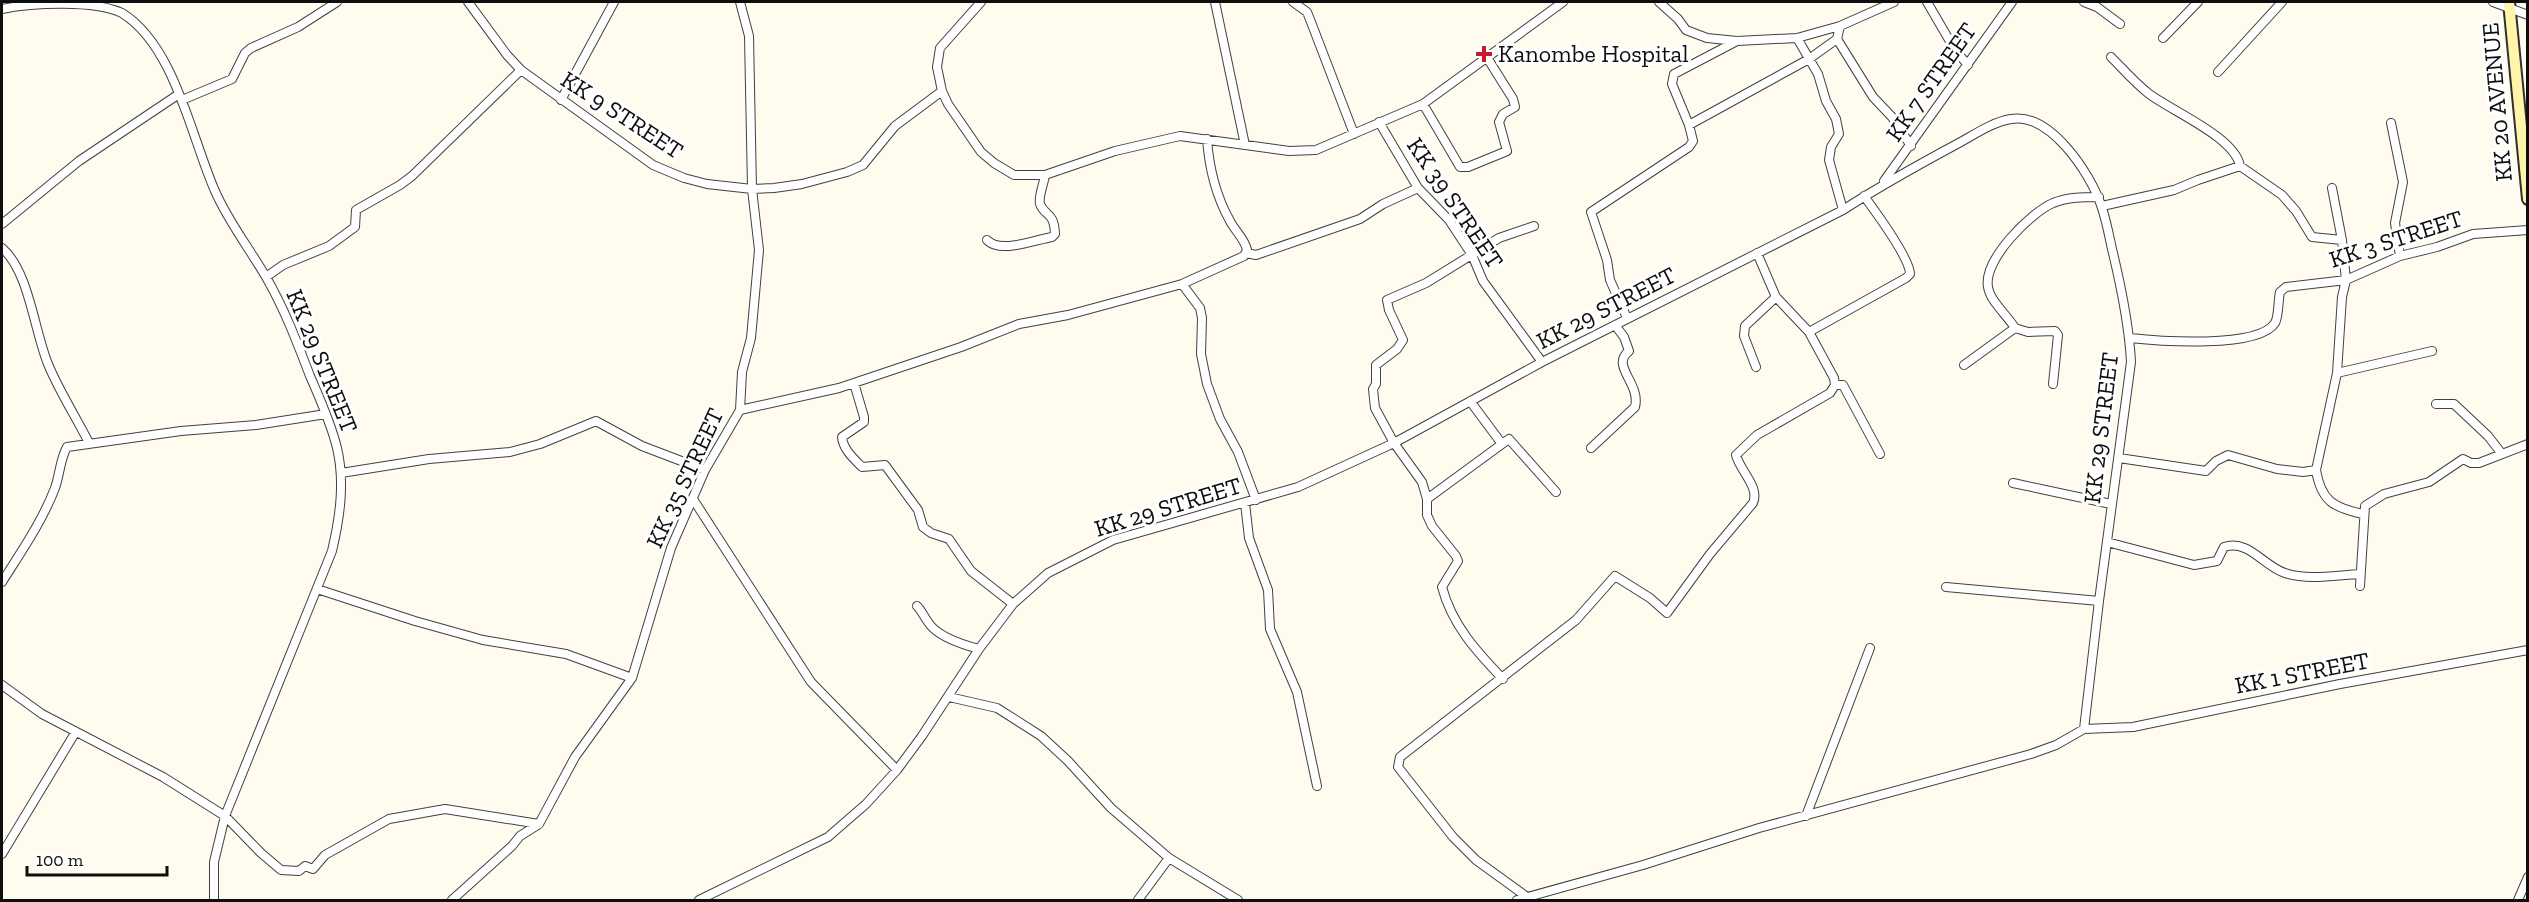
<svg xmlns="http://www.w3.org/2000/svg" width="2529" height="902" font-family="'Zilla Slab',serif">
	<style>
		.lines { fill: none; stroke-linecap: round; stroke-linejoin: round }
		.minor-casing { stroke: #414141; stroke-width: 10 }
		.secondary-casing { stroke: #303030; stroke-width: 14 }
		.minor { stroke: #fff; stroke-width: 8 }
		.secondary { stroke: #fff4a9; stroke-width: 10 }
		.poi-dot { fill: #c71c27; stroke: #fff; stroke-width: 2 }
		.labels { text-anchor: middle; stroke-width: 6; stroke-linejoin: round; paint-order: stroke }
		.poi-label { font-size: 24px; fill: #0e0e0e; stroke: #fff; text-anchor: start }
		.street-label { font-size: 24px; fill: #0e0e0e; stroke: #fff }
	</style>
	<rect width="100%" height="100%" fill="#fffbee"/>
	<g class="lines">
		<g class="minor-casing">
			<path id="minor" d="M468 2 507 55 521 70 653 165 684 178 707 184 752 189 774 188 802 184 847 172 863 165 895 126 942 91 937 67 940 48 981 2
				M1215 2 1245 145
				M1293 2 1307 12 1311 22 1354 134
				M1659 2 1678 19 1686 30 1707 38 1737 41 1797 38 1840 26 1894 2
				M1927 2 1955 50 1968 65
				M2084 2 2097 7 2120 24
				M2493 2 2528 15
				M2 9C33 3 94 0 122 13 175 46 191 137 215 191 228 221 249 248 266 277 284 308 297 342 310 376 320 399 331 423 337 448 345 482 340 517 332 551L225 816 214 862V900
				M1840 26 1837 39 1873 97 1892 117 1911 146
				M1797 38 1818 74 1826 101 1836 119 1839 134 1831 147 1829 160 1843 210
				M2163 38 2198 2
				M2111 57C2123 69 2135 83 2148 93 2171 111 2235 137 2240 166L2282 195 2296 211 2312 237 2342 240
				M2218 72 2282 2
				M942 91 948 104 981 152 994 163 1014 175H1045L1115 151 1180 136 1289 151 1316 150 1423 104 1563 2
				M182 100 232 79 245 53 251 48 298 27 337 2
				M561 100 614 2
				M1423 104 1460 167H1468L1507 151 1499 122 1503 114 1515 107 1513 99 1486 56
				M1379 122 1418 188 1449 220 1472 255 1483 281 1542 362
				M2391 123 2403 182 2395 223 2400 256
				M1689 125 1809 59 1837 39
				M1884 181 2012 2
				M2102 206 2174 190 2198 180 2240 166
				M2 224 79 161 179 94
				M987 240C1000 254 1034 240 1052 237L1055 234C1054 211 1045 217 1040 204 1038 197 1044 183 1045 175
				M2 248C29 271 34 330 48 364 59 391 76 417 89 443
				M1246 253 1256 255 1360 219 1383 204 1418 188
				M266 277 283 265 329 246 355 227 356 210 400 185 412 176 521 70
				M1182 284 1200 308 1202 318 1201 354 1207 384 1220 419 1238 452 1256 500
				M1627 318 1610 280 1607 260 1591 212 1689 147 1693 141 1689 125 1672 84 1674 74 1737 41
				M1809 332 1906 278 1910 274C1910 258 1875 211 1864 196
				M2130 338C2158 341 2258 349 2275 323 2279 316 2278 300 2280 292L2286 287 2346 280 2400 256 2437 247 2473 234 2528 230
				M1964 365 2015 328
				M1756 367 1744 336 1745 326 1776 297
				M2337 373 2432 351
				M854 383 864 417V422L842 437C843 449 853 458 862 467L885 465 918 510 923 527 931 533 949 539 971 571 1013 604
				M2053 384 2058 335 2055 331 2028 332 2015 328C2007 315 1990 301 1988 287 1983 260 2030 213 2053 203 2068 197 2083 197 2099 197
				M1835 385H1843L1880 454
				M2436 404H2454L2488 436 2502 454
				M740 410 839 388 961 347 1019 324 1068 315 1182 284 1244 256 1247 250C1245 239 1235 231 1230 221 1216 196 1209 167 1207 139
				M1502 444 1509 439 1556 492
				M1591 448 1635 407C1641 383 1610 366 1629 351L1624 337 1615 325
				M2119 458 2206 471 2216 461 2228 455 2277 469 2303 472 2316 470 2337 373 2342 297 2346 280 2342 240 2332 188
				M2316 470C2321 501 2334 508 2363 514
				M341 473 429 459 510 452 540 444 596 421 642 446 705 470
				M2013 483 2111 504
				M693 499 811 682 897 770
				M1427 499 1502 444 1470 401
				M1245 503 1249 538 1268 590 1270 629 1297 692 1317 786
				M2107 542 2194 565 2217 561 2224 547C2249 539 2263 566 2285 573 2308 581 2337 575 2360 574
				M2 582C21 552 42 522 55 488 60 474 60 459 67 447L181 431 256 425 326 414
				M2360 586 2365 506 2384 494 2429 482 2463 459 2471 463H2479L2528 444
				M1946 587 2099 601
				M317 589 415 621 483 640 566 654 632 678
				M917 606C922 611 924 617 928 622 937 637 964 645 979 649
				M1503 679C1477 652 1452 625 1442 587L1458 561 1456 556 1432 526 1427 515V499L1422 482 1394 443 1375 408 1373 389 1376 384V365L1397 349 1403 340 1389 310 1387 300 1426 283 1499 238 1534 226
				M2 685 42 714 163 777 225 816 261 853 281 870 299 871 305 866 313 869 325 855 389 819 445 809 539 824
				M949 697 997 708 1041 736 1068 761 1111 808 1169 858 1138 900
				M1806 816 1870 648
				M2 854 75 733
				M1169 858 1238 900
				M1527 897 1476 860 1453 837 1398 767 1400 757 1576 620 1615 576 1650 598 1667 613 1710 554 1753 503C1760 487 1740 471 1736 455L1757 435 1830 393 1835 385 1834 378 1809 332 1776 297 1757 253
				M452 900 512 846 520 836 539 824 575 757 632 678 671 548 705 470 740 410 742 372 751 338 759 250 752 189 749 36 740 2
				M699 900 828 837 866 804 897 770 922 736 979 649 1013 604 1048 573 1113 540 1298 487 1394 443 1542 362 1843 210C1880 186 1918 165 1957 144 1974 135 1992 122 2011 119 2050 112 2090 173 2101 205 2106 219 2109 235 2112 249 2121 286 2129 324 2131 362L2099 601 2084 729
				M1517 900 1643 865 1759 828 2031 754 2056 745 2084 729 2133 727 2340 684 2528 650
				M2518 900 2528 877"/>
		</g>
		<g class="secondary-casing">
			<path id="secondary" d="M2509 2 2528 199"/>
		</g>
		<use href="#minor" class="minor"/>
		<use href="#secondary" class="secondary"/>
	</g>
	<path class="poi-dot" d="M1481 45h6v6h6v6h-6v6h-6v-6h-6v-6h6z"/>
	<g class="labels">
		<g class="poi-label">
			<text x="1498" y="62">Kanombe Hospital</text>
		</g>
		<g class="street-label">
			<text transform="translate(1931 82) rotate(-55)" y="8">KK 7 STREET</text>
			<text transform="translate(2497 102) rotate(-95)" y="8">KK 20 AVENUE</text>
			<text transform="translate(622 115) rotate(33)" y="8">KK 9 STREET</text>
			<text transform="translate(1455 203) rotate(56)" y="8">KK 39 STREET</text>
			<text transform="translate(2396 239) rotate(-18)" y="8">KK 3 STREET</text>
			<text transform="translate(1606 308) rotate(-27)" y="8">KK 29 STREET</text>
			<text transform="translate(322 361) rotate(68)" y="8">KK 29 STREET</text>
			<text transform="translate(2101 428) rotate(-83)" y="8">KK 29 STREET</text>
			<text transform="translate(685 478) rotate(-65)" y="8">KK 35 STREET</text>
			<text transform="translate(1168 507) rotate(-17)" y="8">KK 29 STREET</text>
			<text transform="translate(2302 673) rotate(-11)" y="8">KK 1 STREET</text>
		</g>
	</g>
	<rect width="2529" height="902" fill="none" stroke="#0e0e0e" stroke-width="6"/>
	<path d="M27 866v9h140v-9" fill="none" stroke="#0e0e0e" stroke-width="3"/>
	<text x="36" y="866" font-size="18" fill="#0e0e0e" stroke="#ffffff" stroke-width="4.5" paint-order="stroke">100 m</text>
</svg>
